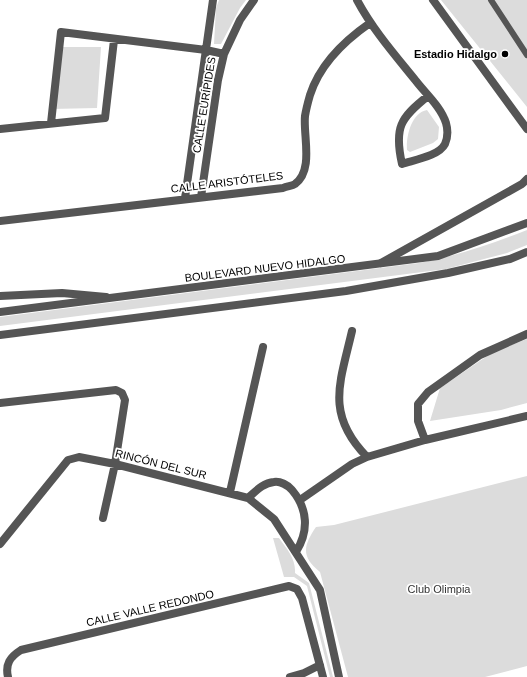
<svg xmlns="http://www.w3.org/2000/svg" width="527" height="677" font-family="Arial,sans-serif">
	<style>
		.green { fill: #dcdcdc }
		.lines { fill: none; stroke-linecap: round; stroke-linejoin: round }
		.service { stroke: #555; stroke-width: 6 }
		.minor { stroke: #555; stroke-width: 8 }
		.tertiary { stroke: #555; stroke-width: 8 }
		.poi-dot { fill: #000; stroke: #fff; stroke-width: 1.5 }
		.labels { text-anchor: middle; stroke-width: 3.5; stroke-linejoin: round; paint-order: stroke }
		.poi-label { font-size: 11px; font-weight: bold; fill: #000; stroke: #fff; text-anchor: end }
		.street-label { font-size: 11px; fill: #000; stroke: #fff }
		.park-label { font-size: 11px; fill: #333; stroke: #fff }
	</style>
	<rect width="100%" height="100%" fill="#fff"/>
	<path class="green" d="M219 0H246L240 8 221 44H214L216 8Z
		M441 0H527V107Z
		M57 47H101L97 108 51 109Z
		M427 110 439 127 438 139 433 143 410 152 407 150C406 137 411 113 427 110Z
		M527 230V245L507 253 446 269 0 326V317L419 263C456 256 492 244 527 230Z
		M527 339V403L501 410 430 421 440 388 493 352Z
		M527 476V666L485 677H348L320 572C301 557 303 546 316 527L334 525Z
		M273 538H279C287 549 296 559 295 573L309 583 333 677H330L307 586 294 577H284Z"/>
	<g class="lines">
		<path class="service" d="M491 0 527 55"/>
		<path class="minor" d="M357 0C373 30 395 55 416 81 426 94 441 107 446 123 448 130 448 137 445 144 439 156 414 160 402 164 394 128 400 118 428 96
			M433 0 527 129
			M51 123 61 32 206 50 224 54
			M0 129 105 118 114 40
			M201 197 218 80 224 54 240 20 254 0
			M185 198 213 0
			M0 221 283 188C287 186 292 186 295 184 314 170 303 136 305 116 306 110 308 102 310 95 320 64 344 41 370 23
			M381 263 522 184 527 179
			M0 296 62 293 106 297
			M352 331C340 383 325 414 367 457
			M0 403 116 390 122 393 125 400 115 464 103 518
			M425 440 418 421V404L428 392 480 355 527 334
			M230 492 263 347
			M248 498C256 491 263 483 274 482 280 481 288 485 292 490 308 509 309 531 296 552
			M300 500 352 464 367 457 425 440 527 416
			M0 544 68 460 79 457 115 464 248 498 274 519 320 590 339 677
			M8 677C5 664 10 657 21 650L289 586 297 589 302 598 323 677
			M290 677 304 673 320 665"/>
		<path class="tertiary" d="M0 312 438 256 527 223
			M0 335 346 291 448 273 510 259 527 252"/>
	</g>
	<circle class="poi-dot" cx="505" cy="54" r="4"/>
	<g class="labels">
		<g class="poi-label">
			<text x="497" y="58">Estadio Hidalgo</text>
		</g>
		<g class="street-label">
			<text transform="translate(204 105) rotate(-81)" y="4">CALLE EURÍPIDES</text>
			<text transform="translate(227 182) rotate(-7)" y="4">CALLE ARISTÓTELES</text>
			<text transform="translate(265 268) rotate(-7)" y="4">BOULEVARD NUEVO HIDALGO</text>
			<text transform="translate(161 464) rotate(14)" y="4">RINCÓN DEL SUR</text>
			<text transform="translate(150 608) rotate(-13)" y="4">CALLE VALLE REDONDO</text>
		</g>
		<g class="park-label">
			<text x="439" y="593">Club Olimpia</text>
		</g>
	</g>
</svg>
